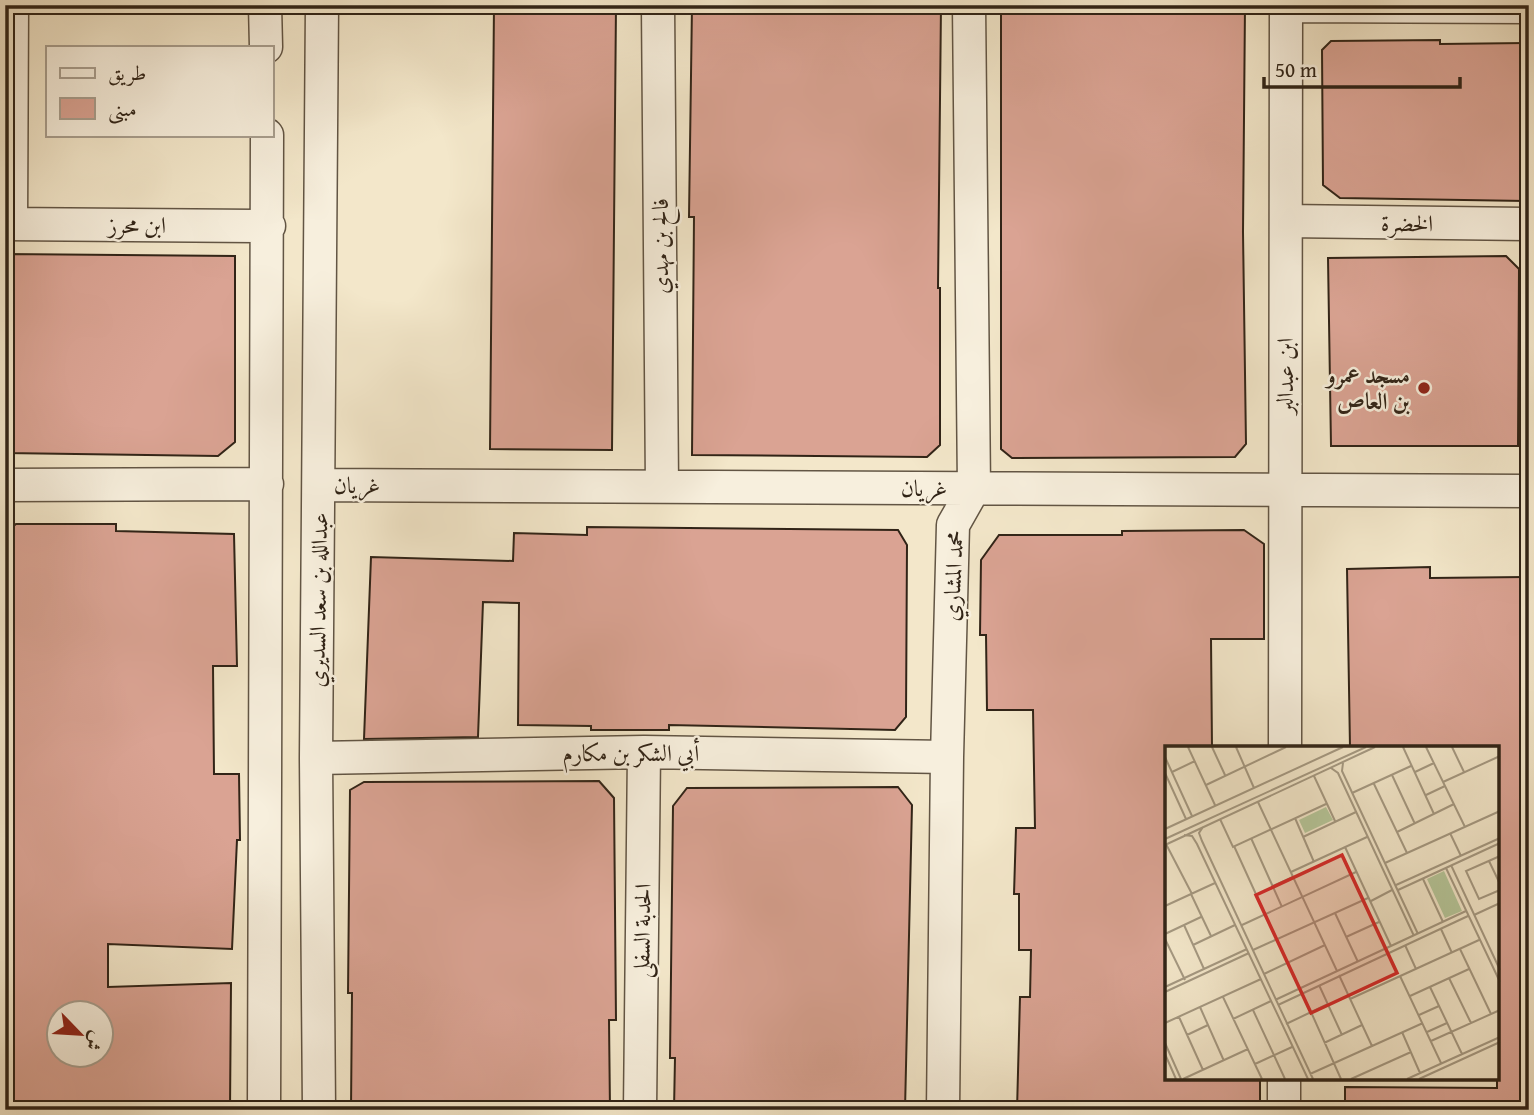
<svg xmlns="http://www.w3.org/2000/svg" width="1534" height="1115" font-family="'Gentium Book Plus',Amiri,serif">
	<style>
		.building { fill: #daa393; stroke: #312417; stroke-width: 2; fill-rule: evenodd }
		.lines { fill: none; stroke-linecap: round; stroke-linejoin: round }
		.street-casing { stroke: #625544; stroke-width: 35 }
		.street { stroke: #f7efdd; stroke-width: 32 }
		.poi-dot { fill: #8f2418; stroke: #f7efdd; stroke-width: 2.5 }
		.labels { text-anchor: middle; stroke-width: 5; stroke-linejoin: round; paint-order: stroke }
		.street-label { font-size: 23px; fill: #312417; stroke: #f7efdd }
		.poi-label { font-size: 23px; font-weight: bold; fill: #312417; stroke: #f7efdd; text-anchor: end }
		.inset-road { fill: none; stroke: #a59982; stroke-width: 2 }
		.view { fill: #d62828; fill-opacity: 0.15; stroke: #d62828; stroke-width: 3.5 }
		.inset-edge { fill: none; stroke: #312417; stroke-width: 3.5 }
	</style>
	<rect width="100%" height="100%" fill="#f3e7ca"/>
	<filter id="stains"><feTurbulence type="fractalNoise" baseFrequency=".00286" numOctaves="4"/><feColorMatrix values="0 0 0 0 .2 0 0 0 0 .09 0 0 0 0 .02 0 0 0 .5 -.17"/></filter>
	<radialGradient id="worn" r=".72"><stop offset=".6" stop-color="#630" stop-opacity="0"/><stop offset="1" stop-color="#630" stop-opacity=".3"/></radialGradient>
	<path class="building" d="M494 5H616L612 450 490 449Z
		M692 5H941L938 288H940V445L927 457 692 455 694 217H689Z
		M1001 5H1245L1243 232 1246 444 1235 457 1012 458 1001 449Z
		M1440 40V44L1529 43V201L1340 198 1323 185 1322 50 1331 41Z
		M5 254 235 256V442L218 456 5 453Z
		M1506 256 1519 269 1518 446H1331L1328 258Z
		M16 524H116V531L234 534 237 666H213L214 774H239L240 840H237L232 949 108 944V987L231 983 230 1110H5V533ZM60 1013H102V1055H60Z
		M587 527 898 530 907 545 906 717 895 730 669 725V730H591V726L518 725 519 603 483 602 478 737 364 739 371 557 513 561 514 533 587 535Z
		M1244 530 1264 544V639H1211L1212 747H1166V1078H1260V1110H1017L1020 997H1030L1031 950H1019V894H1014L1016 828H1035L1033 710H987L986 635H980L981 560 999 535H1122V531Z
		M1430 567V578L1529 577V1110H1345V1087L1497 1088V747H1350L1347 569Z
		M599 781 614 798 616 1020H609L610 1110H351L352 993H348L350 790 364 782Z
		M898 787 912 805 905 1110H674L675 1058H670L673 806 687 788Z"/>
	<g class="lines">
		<g class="street-casing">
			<path id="street" d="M265 5 266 47
				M658 5 662 486
				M1286 6 1529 7
				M1286 221 1529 224
				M5 224 269 226
				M11 224 12 5
				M5 485 267 484
				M320 485 1529 491
				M1285 748 1286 5
				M316 758 644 752 947 757
				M264 1110 267 135
				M319 1110 316 758 322 5
				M640 1110 644 752
				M943 1110 947 757 953 525 974 488 969 5
				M1284 1110V1078"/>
		</g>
		<use href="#street" class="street"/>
	</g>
	<circle class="poi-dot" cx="1424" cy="388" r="7"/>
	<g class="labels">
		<g class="street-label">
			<text transform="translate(1407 223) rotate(1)" y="8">الخضرة</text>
			<text x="137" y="233">ابن محرز</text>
			<text transform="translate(660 246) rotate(-90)" y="8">فالح بن مهدي</text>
			<text transform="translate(1285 376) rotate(-90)" y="8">ابن عبدالبر</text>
			<text x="357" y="493">غريان</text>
			<text x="924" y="496">غريان</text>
			<text transform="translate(953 576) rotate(-87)" y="8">محمد المشاري</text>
			<text transform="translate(318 600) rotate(-89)" y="8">عبدالله بن سعد السديري</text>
			<text x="631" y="761">أبي الشكر بن مكارم</text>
			<text transform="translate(642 931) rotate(-89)" y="8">الحدبة السفلى</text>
		</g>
		<g class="poi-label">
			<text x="1410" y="383">مسجد عمرو<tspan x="1410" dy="26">بن العاص</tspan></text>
		</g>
	</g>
	<g transform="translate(1165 746)">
		<rect width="334" height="334" fill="#f3e7ca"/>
		<path d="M161 61 168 74 140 87 134 74ZM279 125 297 165 280 172 262 133Z" fill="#b6c79a"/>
		<path class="inset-road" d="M23 1 50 59M47 1 60 29M71 1 89 42M238 1 269 68M261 1 300 81M287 1 299 26M0 11 27 70M178 17 177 25 253 188M166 22 173 27 249 190M7 26 30 15M250 26 269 17M0 27 21 73M227 29 250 78M149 30 170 75M278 36 335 10M209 38 242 107M41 39 121 1M187 47 246 20M261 49 280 40M93 56 172 225M130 72 149 116M55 73 68 101 161 58M38 81 34 87 37 95 148 333M0 83 178 1M232 86 289 58M285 87 296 110M19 89 27 90 32 98 143 333M138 91 191 66M86 92 117 161M0 93 201 1M1 98 27 148M0 99 210 1M69 100 100 168M180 101 226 200M335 110 301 125 314 153 335 144M324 115 335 138M220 117 335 65M286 119 335 224M281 122 335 236M126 126 202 91M258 133 278 176M231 139 335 92M108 140 128 131M233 144 335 97M26 148 46 190M206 155 227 144M0 160 50 137M170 167 193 216M309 169 335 157M19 179 39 223M77 179 191 126M276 183 287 207M0 188 36 171M181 191 214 176M0 193 20 234M28 199 70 179M240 199 251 223M295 203 326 268M88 204 203 152M99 228 160 199M174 229 207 300M235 230 276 317M284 232 306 277M154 239 177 289M0 241 82 203M265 241 297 308M0 246 84 207M245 250 304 223M58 251 97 333M185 253 314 194M110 254 301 165M113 259 303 170M35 261 59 315M88 264 120 333M146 266 176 333M254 269 274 260M14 271 38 324M68 273 106 255M0 277 96 233M121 278 163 258M237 286 255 327M262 286 282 277M22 289 43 279M266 295 335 264M0 297 16 333M159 297 197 279M0 308 11 333M90 318 127 301M145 328 258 277M18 333 83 303M186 333 246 306M242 333 335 291M254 333 335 296"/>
		<path class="view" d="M177 109 232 227 146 267 91 149Z"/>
		<rect width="334" height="334" class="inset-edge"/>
	</g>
	<rect width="1534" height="1115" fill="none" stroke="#f3e7ca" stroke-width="28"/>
	<rect x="7" y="7" width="1520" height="1101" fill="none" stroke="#312417" stroke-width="3.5"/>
	<rect x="14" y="14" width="1506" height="1087" fill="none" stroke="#312417" stroke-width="2"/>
	<rect x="46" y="46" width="228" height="91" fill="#f7efdd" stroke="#a89e8e" stroke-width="2"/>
	<rect x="60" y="68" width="35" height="10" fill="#f7efdd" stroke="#a89e8e" stroke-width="2"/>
	<text x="108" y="80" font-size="21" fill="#312417">طريق</text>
	<rect x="60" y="98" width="35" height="21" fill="#daa393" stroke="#a89e8e" stroke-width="2"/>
	<text x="108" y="116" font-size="21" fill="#312417">مبنى</text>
	<g transform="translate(80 1034) rotate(115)"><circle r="33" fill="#f7efdd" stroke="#a89e8e" stroke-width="2"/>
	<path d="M0-5L12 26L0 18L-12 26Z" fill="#8f2418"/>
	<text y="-10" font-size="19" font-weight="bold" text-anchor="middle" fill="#312417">ش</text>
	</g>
	<path d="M1264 77v10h196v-10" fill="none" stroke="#312417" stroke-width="3.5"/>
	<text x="1275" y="77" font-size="21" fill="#312417" stroke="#f7efdd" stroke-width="5" paint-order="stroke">50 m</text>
	<rect width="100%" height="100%" filter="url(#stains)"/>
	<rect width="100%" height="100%" fill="url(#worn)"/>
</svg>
